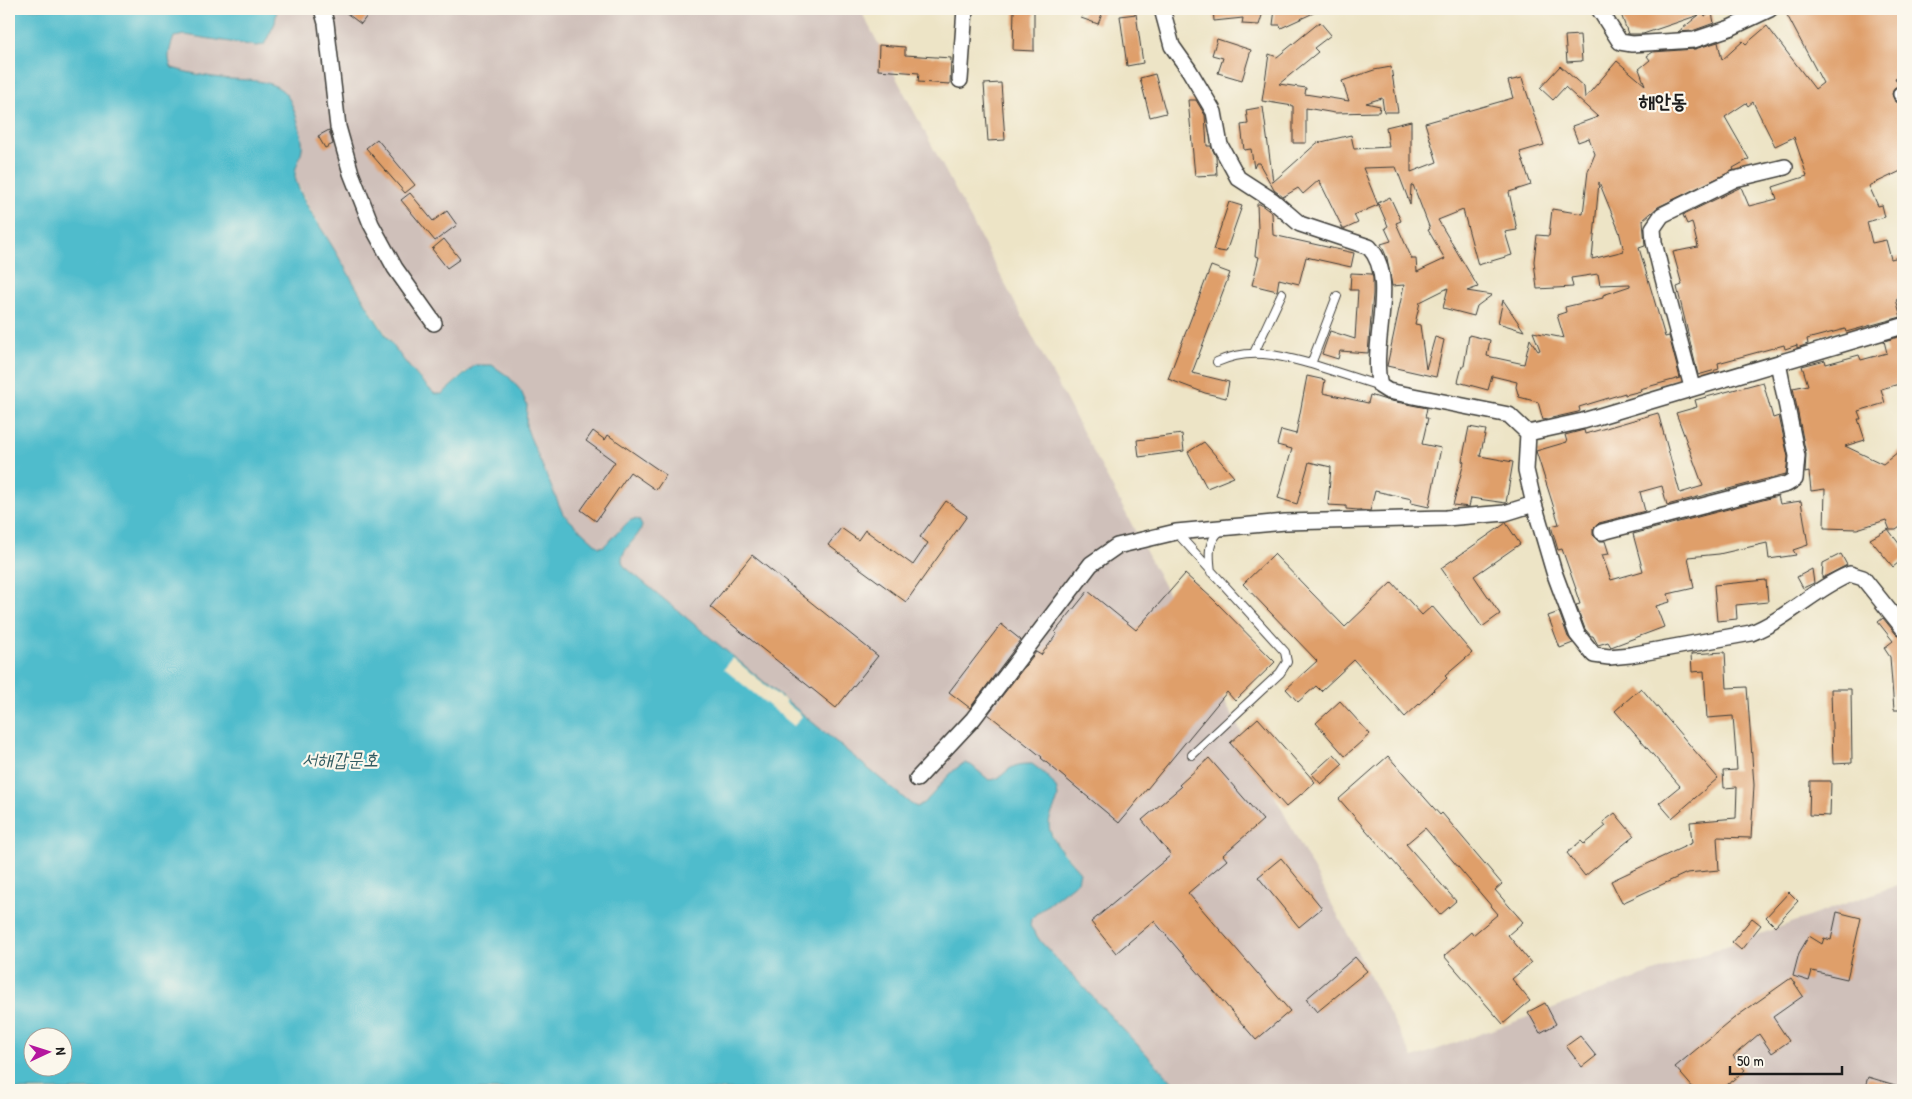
<svg xmlns="http://www.w3.org/2000/svg" width="1912" height="1099" font-family="'Patrick Hand','Poor Story',sans-serif">
	<style>
		.industrial { fill: #cfc0ba }
		.water { fill: #50bccc; stroke: #366c74; fill-rule: evenodd }
		.pier { fill: #ede4c6 }
		.building { fill: #df9f6a; fill-rule: evenodd }
		.lines { fill: none; stroke-linecap: round; stroke-linejoin: round }
		.service-casing { stroke: #3b3a36; stroke-width: 10 }
		.minor-casing { stroke: #3b3a36; stroke-width: 18 }
		.service { stroke: #fff; stroke-width: 8 }
		.minor { stroke: #fff; stroke-width: 15 }
		.labels { text-anchor: middle; stroke-width: 4.5; stroke-linejoin: round; paint-order: stroke }
		.water-label { font-size: 19px; font-style: italic; fill: #315c62; stroke: #fbf7ec }
		.quarter-label { font-size: 20px; font-weight: bold; fill: #1c1c1c; stroke: #fbf7ec }
	</style>
	<rect width="100%" height="100%" fill="#fbf7ec"/>
	<filter id="ink" filterUnits="userSpaceOnUse"><feTurbulence type="fractalNoise" baseFrequency=".02" numOctaves="2"/><feDisplacementMap in="SourceGraphic" scale="10" xChannelSelector="R" yChannelSelector="G"/><feConvolveMatrix kernelMatrix="1 2 1 2 8 2 1 2 1" color-interpolation-filters="sRGB"/></filter>
	<filter id="wash" filterUnits="userSpaceOnUse"><feTurbulence type="fractalNoise" baseFrequency=".0096" numOctaves="4" result="noise"/><feDisplacementMap in="SourceGraphic" scale="20" xChannelSelector="R" yChannelSelector="G"/><feGaussianBlur stdDeviation="1.12" result="paint"/><feColorMatrix in="noise" values="0 0 0 0 0 0 0 0 0 0 0 0 0 0 0 0 0 1.4 0 .05"/><feComposite in="paint" operator="in"/></filter>
	<g filter="url(#wash)">
		<rect width="100%" height="100%" fill="#ede4c6"/>
		<path class="industrial" d="M277 9H860L1413 1058 1903 883V1090H1180L1069 972 1041 942 1030 926 1031 919 1036 914 1078 881 1080 872 1056 842 1050 829V815L1057 801 1032 764 1015 766 995 780H989L971 765 949 776 923 803 917 807 911 804 623 566 621 562 622 555 640 532 599 547 563 514 530 437 526 426 527 405 521 391 466 371 442 394H435L403 360 364 299 308 205 296 180 295 167 299 160 253 81H236L182 71 172 68 168 62 170 49 174 37 185 35 256 46 264 45 275 23Z"/>
		<path class="water" d="M9 9H277L275 23 264 45 256 46 185 35 174 37C170 48 166 58 172 68 188 73 205 76 221 78 241 81 271 77 286 94 293 103 304 136 302 148 301 161 292 168 296 181 303 203 319 224 331 244 362 295 390 353 435 394H442L475 365H492L509 377 521 391 527 405 526 426 530 437 563 514 599 547 604 546 629 521 634 519 639 520 642 526C639 539 615 553 624 566L911 804 917 807C936 797 945 772 965 763L971 765 989 780C1002 780 1004 770 1015 766 1020 764 1027 764 1032 764 1044 773 1064 787 1056 804 1052 813 1047 821 1050 831 1055 846 1070 860 1080 872L1078 881 1036 914 1031 919 1030 926 1041 942 1180 1090H9ZM32 1036H62V1066H32Z"/>
		<path class="pier" d="M733 658 781 698 782 697 786 700 785 702 802 716 794 726 724 669Z"/>
		<g id="blocks">
			<path class="building" d="M341 9H372L361 24Z
				M1014 9H1034V51L1013 50Z
				M1085 9H1104L1098 24 1081 18Z
				M1213 9H1264L1259 25 1242 24 1243 18 1214 21Z
				M1275 9H1322L1281 28 1280 25H1273Z
				M1628 9H1711L1712 11 1704 14 1705 16 1712 13 1714 23 1692 31 1678 32 1699 15 1643 34H1628L1620 11Z
				M1799 9H1903V74L1895 78 1899 85 1894 88 1892 94 1895 102 1903 103V170L1869 186 1878 206 1882 205 1885 217 1867 222 1872 243 1886 240 1891 259 1903 256V297L1896 299 1901 317 1846 332 1845 329 1807 339 1808 344 1797 348V345L1785 349 1784 345 1718 363 1719 369 1698 375 1677 287 1682 285 1673 252 1698 247 1692 222 1687 224 1683 215 1741 187 1749 206 1777 199 1773 187 1807 176 1794 137 1775 146 1753 102 1748 106 1746 103 1725 117 1749 159 1733 168 1734 170 1658 207 1643 220 1645 246 1639 248 1665 337 1669 336 1680 378 1640 389 1641 391 1625 395V393L1579 407 1580 411 1578 412 1543 420 1538 402 1519 397 1516 387 1517 382 1492 376 1488 390 1458 382 1462 366H1464L1469 335 1490 340 1487 356 1524 364 1530 339 1538 351 1540 350 1533 332 1564 338 1557 315 1566 312 1565 307 1603 298V295L1630 286V284L1600 285 1598 274 1571 278 1573 287 1537 289 1534 261 1537 235 1549 236 1552 209 1583 214 1588 171 1595 154 1589 138 1578 142 1572 126 1598 117 1565 87 1553 100 1540 88 1560 66 1584 87 1585 98 1617 61 1645 85 1639 69 1650 60 1647 56 1653 52 1695 49 1718 42 1722 60 1743 41 1746 44 1767 26 1815 89 1823 83 1787 15ZM1599 182 1619 231 1624 251 1592 259Z
				M1136 14 1143 63 1127 66 1120 16Z
				M1320 22 1331 35 1314 48 1318 52 1279 84 1306 88 1305 94 1349 101 1342 81 1374 70 1391 67 1398 112H1384L1382 98 1366 103 1380 106 1379 112 1335 113 1306 108V143H1293V106L1262 101 1269 54 1277 57Z
				M1580 35 1582 61 1567 62 1565 36Z
				M1217 39 1251 50 1242 80 1218 73 1223 58 1212 55Z
				M879 45 905 47V55L951 58 950 84 918 82 919 73 878 70Z
				M1155 74 1166 113 1150 117 1140 78Z
				M1522 78 1544 145 1520 152 1531 185 1509 192 1517 230 1505 232 1512 255 1478 265 1463 210 1438 220 1478 287 1467 291 1492 295 1477 306 1474 316 1443 308 1448 288 1420 302 1415 324 1420 325 1426 369 1435 337 1444 340 1436 377 1387 366 1404 285 1392 286 1387 258 1381 244 1391 241 1385 228 1388 226 1378 203 1390 197 1401 221 1396 223 1412 259H1416L1417 272 1445 259 1428 230 1430 229 1413 185 1411 186 1410 204 1396 167 1363 168 1378 205 1354 215 1358 223 1345 229H1343L1319 180 1303 194 1298 188 1283 197 1274 190 1259 163H1256L1254 168 1251 149 1244 150 1241 125 1248 124 1246 110 1263 107 1273 182 1317 143 1351 135 1354 149 1389 147 1386 127 1411 121V172L1437 162 1425 123 1513 98 1508 81Z
				M1001 83 1005 140 988 141 984 84Z
				M1188 100H1196L1205 115 1207 146H1211L1216 157 1217 175 1195 176Z
				M329 130 333 144 325 148 318 136Z
				M377 139 415 185 405 193 366 148Z
				M410 193 433 221 447 211 457 225 435 241 401 200Z
				M1229 202 1242 206 1226 252 1213 250Z
				M1257 204H1260L1272 213 1273 235 1354 253 1351 267 1306 257 1299 284 1279 279 1277 291 1252 285 1259 257 1255 256 1258 229Z
				M444 239 460 259 447 268 432 249Z
				M1211 266 1230 273 1192 373 1229 382 1226 398 1205 393 1168 379Z
				M1351 273 1372 274 1373 278V294L1368 353 1340 351 1338 359 1322 354 1330 331 1355 339 1358 290H1350Z
				M1503 300 1524 331 1498 323Z
				M1902 336 1903 383 1881 389 1885 403 1858 411 1861 419H1858L1865 440 1845 446 1883 464 1903 448V525L1896 530H1890L1886 520 1857 529 1824 528 1825 489 1811 491 1809 472 1805 473 1806 454 1793 388 1808 385 1802 366 1825 360 1826 364 1859 355 1861 360 1887 353 1884 341Z
				M1307 376 1325 380 1323 393 1368 403 1370 395 1386 400 1427 408 1425 418H1428L1422 444 1441 448 1429 507 1411 503 1412 499 1375 491 1370 511 1346 509V506L1328 505 1331 467 1309 462 1297 504 1278 498 1292 449 1277 445 1281 430 1296 434Z
				M1763 382 1773 418 1779 416 1788 457 1786 474 1667 505 1662 486 1640 492 1645 511 1599 523 1593 529V535L1599 541H1605L1609 554 1602 555 1611 580 1643 571 1633 534 1778 496 1780 504 1801 501 1808 545 1793 550 1796 555 1769 559 1767 543 1719 554 1688 557 1694 588 1668 594 1670 602 1656 606 1664 627 1611 647 1608 642 1598 645 1593 636H1591L1585 629 1576 605 1580 604 1575 589H1576L1562 549 1558 550 1551 526 1559 524 1536 451 1567 442 1565 435 1584 430 1585 434 1658 413 1680 493 1703 486 1676 413 1697 407 1695 400Z
				M1469 427 1486 430 1480 456 1513 462 1506 503 1471 498 1469 507 1453 505 1464 462 1462 461Z
				M593 431 605 440 608 435 666 475 656 490 630 472 596 521 581 510 615 462 586 441Z
				M1182 434 1184 451 1139 457 1137 440Z
				M1204 442 1234 477 1207 488 1188 452Z
				M946 501 967 516 906 602 828 545 841 528 858 540 865 530 913 565 928 543 920 537Z
				M1506 523 1520 544 1474 576 1500 614 1482 627 1441 568Z
				M1888 529 1903 549V559L1893 567 1870 539Z
				M1274 554 1345 627 1392 582 1422 615 1432 606 1472 653 1445 676 1447 678 1405 717 1354 660 1321 691 1316 686 1298 702 1286 689 1317 661 1243 584Z
				M1841 554 1847 565 1822 578 1823 563Z
				M752 555 878 656 836 708 710 607Z
				M1812 569 1814 583 1803 588 1797 577Z
				M1185 574 1213 599 1275 662 1235 701 1227 692 1119 823 1041 758 1042 757 988 714 1036 652 1041 655 1057 634 1055 632 1088 591 1136 630Z
				M1766 580 1768 602 1736 605 1737 619 1717 621 1714 585Z
				M1559 612 1568 637 1573 643 1560 648 1548 616Z
				M1883 618 1896 634 1903 637V710H1894L1890 657 1884 648 1893 641 1878 622Z
				M1001 624 1021 640 970 708 949 692Z
				M1725 652 1727 688 1747 687 1754 785 1751 838 1717 837 1719 870 1687 873 1622 903 1611 881 1692 843 1690 822 1736 818 1737 787 1724 788 1723 771 1737 770 1733 716 1707 718 1704 671 1692 672 1691 654Z
				M1641 688 1718 778 1672 818 1659 803 1680 786 1615 711Z
				M1831 689H1851L1852 763 1833 764Z
				M1340 701 1370 734 1345 756 1316 723Z
				M1258 718 1315 782 1286 807 1230 743Z
				M1334 754 1343 764 1321 784 1312 774Z
				M1388 756 1440 815 1442 813 1502 884 1495 890 1523 922 1508 935 1531 963 1512 979 1530 1001 1503 1024 1444 956 1471 932 1473 935 1498 914 1425 828 1406 844 1456 901 1440 915 1339 799Z
				M1209 758 1263 820 1223 855 1227 860 1188 893 1290 1011 1256 1040 1154 921 1116 953 1091 922 1171 855 1142 820 1181 787 1179 785Z
				M1810 781H1831L1830 816 1809 815Z
				M1615 813 1634 836 1585 876 1567 853 1581 841 1584 844 1606 826 1603 822Z
				M1281 858 1322 908 1299 927 1258 877Z
				M1789 892 1798 901 1775 926 1766 917Z
				M1837 912 1861 918 1847 979 1812 971 1809 981 1793 976 1799 953 1809 936 1822 944 1824 938 1831 940Z
				M1752 918 1761 925 1741 950 1732 942Z
				M1355 957 1367 971 1317 1012 1306 999Z
				M1791 978 1803 996 1773 1017 1789 1041 1772 1053 1759 1034 1733 1056 1745 1070 1721 1090H1695L1675 1067 1733 1019Z
				M1545 1003 1556 1024 1540 1033 1528 1012Z
				M1580 1036 1596 1056 1582 1067 1566 1046Z
				M1868 1077 1902 1087 1901 1090H1864Z"/>
		</g>
	</g>
	<g filter="url(#ink)">
		<use href="#blocks" fill-opacity="0" stroke="#3b3a36" stroke-width="1"/>
		<g class="lines">
			<g class="service-casing">
				<path id="service" d="M1337 296 1311 364 1380 386
					M1254 353 1282 293
					M1217 362C1250 347 1278 355 1311 364
					M1176 532 1285 652 1287 662 1280 673 1192 755
					M1211 572C1209 555 1207 542 1221 530"/>
			</g>
			<g class="minor-casing">
				<path id="minor" d="M322 9 326 23 338 127 351 173 371 224 395 268 434 323
					M1162 9 1172 46 1189 70 1214 112 1220 145 1238 178 1272 200 1300 224 1369 247C1399 279 1369 345 1380 386L1388 391 1509 415 1528 433 1583 421 1903 326
					M1599 9 1620 42 1632 44 1694 40 1730 28 1770 9
					M960 80 965 9
					M1901 94 1903 93
					M1692 387 1661 271 1654 242 1653 228 1662 215 1735 179 1785 167
					M1528 433 1526 470 1534 504 1554 572 1577 634 1594 655 1609 657 1630 655 1751 633C1787 619 1814 589 1850 574L1863 578 1903 628
					M1602 532 1787 484 1795 479 1797 456 1778 363
					M917 779 973 719 1091 564 1117 546 1176 532 1285 522 1446 518 1505 513 1534 504"/>
			</g>
			<use href="#service" class="service"/>
			<use href="#minor" class="minor"/>
		</g>
	</g>
	<g class="labels">
		<g class="water-label">
			<text x="340" y="766">서해갑문호</text>
		</g>
		<g class="quarter-label">
			<text x="1663" y="108">해안동</text>
		</g>
	</g>
	<rect width="1912" height="1099" fill="none" stroke="#fbf7ec" stroke-width="30"/>
	<g transform="translate(48 1052) rotate(86)"><circle r="24" fill="#fbf7ec" stroke="#a29f99"/>
	<path d="M0-4L9 19L0 12L-9 19Z" fill="#b5179e"/>
	<text y="-8" font-size="14" font-weight="bold" text-anchor="middle" fill="#1c1c1c">N</text>
	</g>
	<path d="M1730 1066v8h112v-8" fill="none" stroke="#1c1c1c" stroke-width="2.5"/>
	<text x="1737" y="1066" font-size="15" fill="#1c1c1c" stroke="#fbf7ec" stroke-width="4" paint-order="stroke">50 m</text>
</svg>
